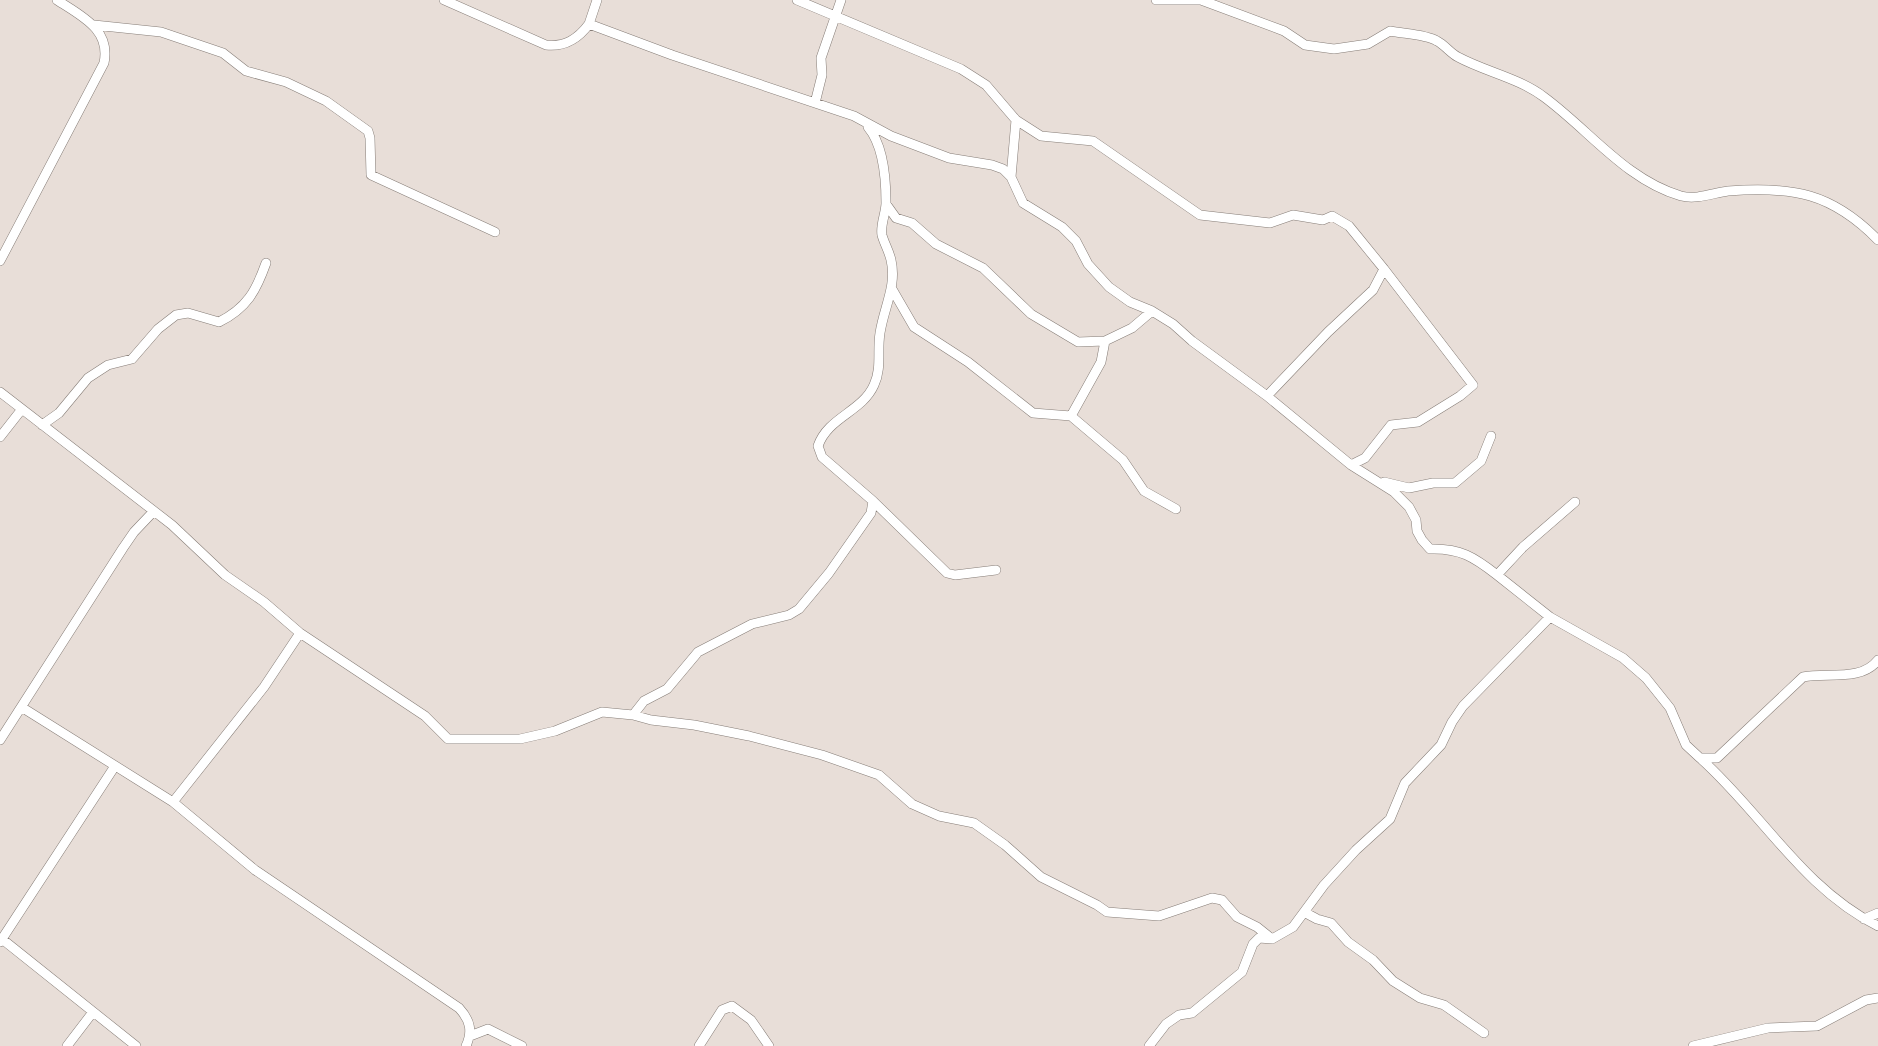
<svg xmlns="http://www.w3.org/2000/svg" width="1878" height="1046" font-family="'Zilla Slab',serif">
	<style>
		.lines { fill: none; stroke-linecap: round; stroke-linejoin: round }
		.street-casing { stroke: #867d77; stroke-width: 10 }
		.street { stroke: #fff; stroke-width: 9 }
	</style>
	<rect width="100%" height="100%" fill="#e8ded8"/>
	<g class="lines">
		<g class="street-casing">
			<path id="street" d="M444 0 546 45C565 47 578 39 589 24L672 55 854 116 891 136 949 158 992 165 1003 169 1011 177 1023 203 1062 227 1076 241 1088 264 1109 287 1130 302 1152 311 1173 324 1192 341 1267 396 1351 465 1394 492 1409 507 1416 520 1417 531 1422 540 1430 549C1460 548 1474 557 1497 575L1523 547 1575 502
				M797 0 961 69 986 85 1016 120 1011 177
				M1156 0H1201L1284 31 1305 45 1334 49 1368 44 1390 31C1404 34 1425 34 1437 41 1445 45 1450 53 1458 57 1486 72 1519 78 1544 97 1589 130 1626 180 1681 196 1697 200 1713 193 1728 191 1793 186 1832 193 1878 240
				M589 24 597 0
				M94 25 161 32 223 53 246 71 286 82 326 101 368 131 370 138 371 175 495 232
				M815 103 822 75 821 58 841 0
				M1016 120 1041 136 1093 141 1200 215 1270 223 1293 215 1323 220 1332 216 1349 226 1384 269 1373 290 1328 332 1267 396
				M886 204 896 218 912 223 936 244 983 268 1031 314 1078 342 1105 341 1132 328 1152 311
				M0 261 104 63C111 29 81 16 57 0
				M892 289 914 327 968 362 1033 413 1071 416 1123 460 1144 491 1176 509
				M0 392 172 525 225 575 264 602 300 633 425 716 448 739H520L555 731 602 712 633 715 651 720 694 725 749 736 822 755 879 775 912 804 939 816 974 823 1005 845 1041 877 1097 905 1107 912 1159 916 1212 898 1222 900 1237 917 1257 927 1272 939
				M1071 416 1101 362 1105 341
				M42 425 59 413 88 378 108 365 132 359 158 329 176 315 188 313 219 322C247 308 256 291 266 263
				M0 437 22 409
				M1351 465 1365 458 1391 425 1418 422 1460 396 1473 385 1384 269
				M1384 482 1409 488 1433 483H1455L1481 461 1491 436
				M873 501 947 573 955 575 996 570
				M1497 575 1550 617 1623 658 1646 678 1670 708 1686 745 1700 758H1717L1803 677C1827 672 1861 682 1878 660
				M300 633 264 687 173 802 255 870 459 1008C470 1020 473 1031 466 1046
				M23 708 173 802
				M633 715 644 701 667 689 698 652 752 624 789 615 799 609 829 573 871 513 873 501 822 457 818 446C828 417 862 412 874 385 882 368 877 351 880 333 884 307 897 286 891 260 889 251 884 243 882 235 880 225 886 213 886 203 886 179 884 146 868 127
				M0 740 123 548 134 532 153 512
				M1700 758C1761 812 1803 889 1878 926
				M1304 912 1317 919 1331 923 1348 942 1373 960 1393 981 1420 998 1444 1005 1484 1033
				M1864 919 1878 913
				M2 939 136 1046
				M0 942 115 766
				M470 1036 488 1029 522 1046
				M67 1046 93 1012
				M699 1046 722 1010 732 1006 751 1020 769 1046
				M1149 1046 1166 1024 1179 1015 1192 1013 1242 972 1253 944 1259 938 1272 939 1293 927 1324 885 1356 850 1390 819 1405 783 1441 745 1452 722 1463 706 1550 617
				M1693 1046 1768 1028 1817 1026 1866 1000 1878 998"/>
		</g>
		<use href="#street" class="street"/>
	</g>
</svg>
